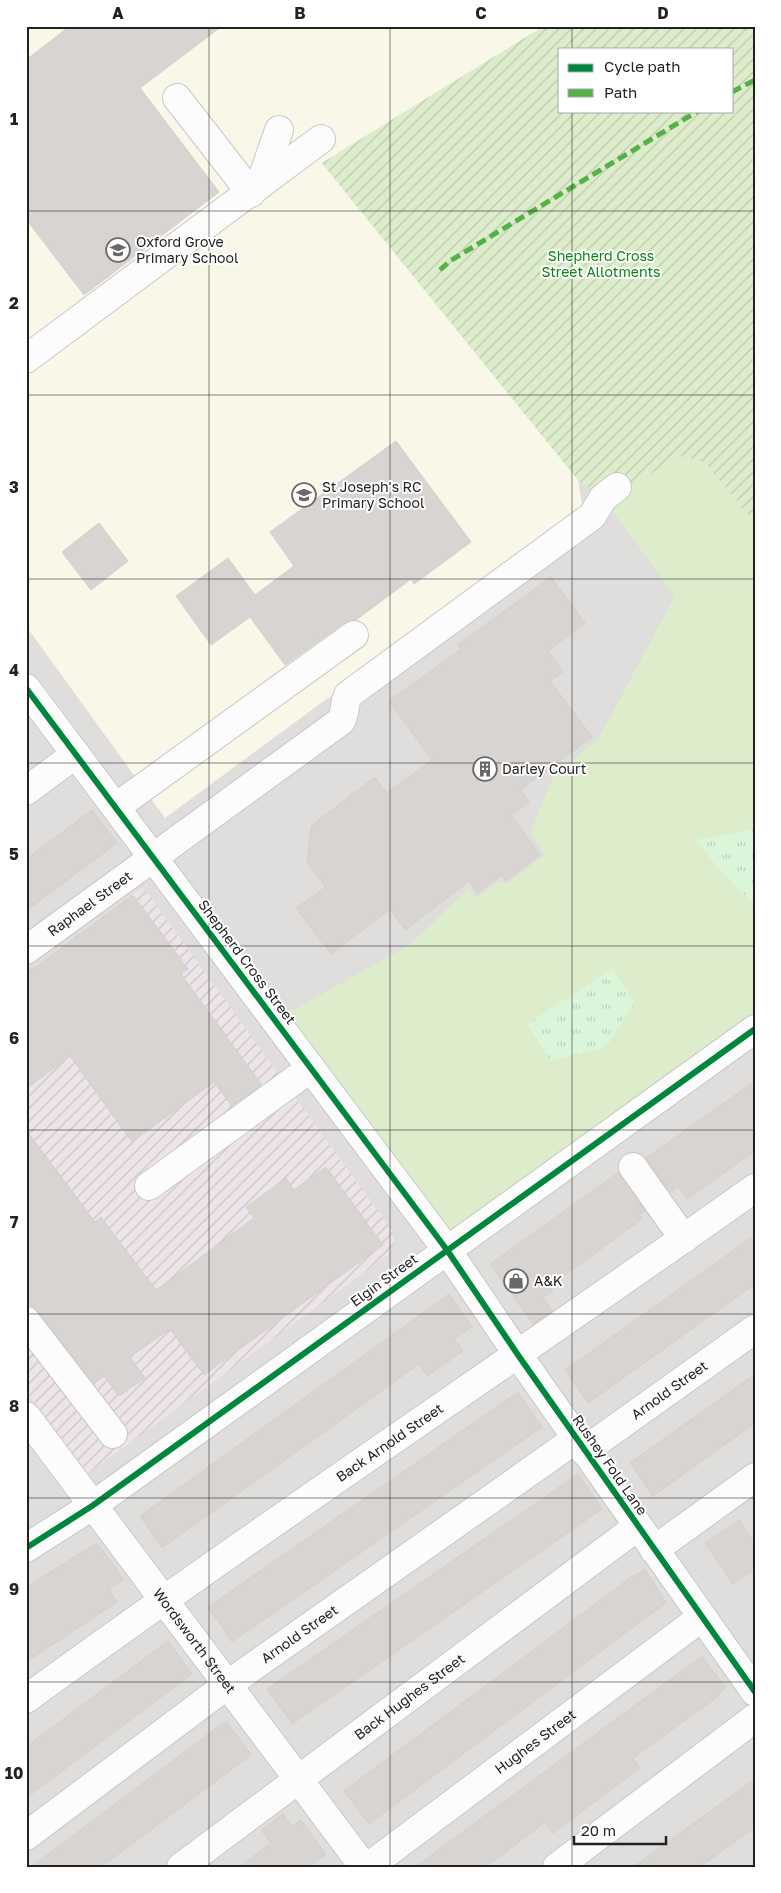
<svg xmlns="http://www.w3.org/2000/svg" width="781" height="1893" font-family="'Golos Text',sans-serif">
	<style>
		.residential { fill: #dfdedc; fill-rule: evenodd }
		.industrial { fill: url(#industrial-furrows) }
		.education { fill: #f8f7e8 }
		.grass { fill: #ddeccb }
		.park { fill: url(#park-tufts) }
		.garden { fill: url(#garden-furrows); fill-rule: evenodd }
		.building { fill: #d7d4d2; stroke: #d3d0cc }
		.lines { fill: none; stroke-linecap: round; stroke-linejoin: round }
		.minor-casing { stroke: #c9c8c7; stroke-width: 30 }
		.minor { stroke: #fdfcfc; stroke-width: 28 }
		.quiet { stroke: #55b145; stroke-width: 5; stroke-dasharray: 10 5; stroke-linecap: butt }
		.cycleway-casing { stroke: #fff; stroke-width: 9 }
		.cycleway { stroke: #00873e; stroke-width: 6 }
		.grid { fill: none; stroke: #222; stroke-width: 1; stroke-opacity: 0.55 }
		.labels { text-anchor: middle; stroke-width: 4; stroke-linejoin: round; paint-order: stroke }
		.poi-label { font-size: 14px; fill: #222; stroke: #fff; text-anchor: start }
		.park-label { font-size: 14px; fill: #0c8416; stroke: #fff }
		.street-label { font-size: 14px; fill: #222; stroke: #fff }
		.neatline { fill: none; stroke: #222; stroke-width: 2 }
		.grid-label { font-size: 16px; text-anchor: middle; font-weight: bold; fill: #222 }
	</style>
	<defs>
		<pattern id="industrial-furrows" width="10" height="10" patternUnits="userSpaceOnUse" patternTransform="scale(1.25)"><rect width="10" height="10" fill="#ede4e9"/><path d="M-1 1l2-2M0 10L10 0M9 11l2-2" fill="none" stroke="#cbc3c8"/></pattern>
		<pattern id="park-tufts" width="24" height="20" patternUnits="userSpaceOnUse" patternTransform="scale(1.25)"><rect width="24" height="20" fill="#daf5da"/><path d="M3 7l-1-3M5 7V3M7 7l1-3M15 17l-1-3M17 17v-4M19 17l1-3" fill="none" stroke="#bbd2bb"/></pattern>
		<pattern id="garden-furrows" width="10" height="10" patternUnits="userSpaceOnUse" patternTransform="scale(1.25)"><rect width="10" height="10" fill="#ddeccb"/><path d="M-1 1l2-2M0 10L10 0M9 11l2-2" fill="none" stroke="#bdcaae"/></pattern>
	</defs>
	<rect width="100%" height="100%" fill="#f0eeeb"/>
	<path class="residential" d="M26 26H755V1867H26ZM560 49H732V111H560Z"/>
	<path class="industrial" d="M143 887 392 1230 394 1243 388 1255 87 1474 26 1391V973Z"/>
	<path class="education" d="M26 26H544L322 163 578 480 583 510 165 818 26 626Z"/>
	<path class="grass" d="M679 456 705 462 755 523V1018L447 1250 275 1020 411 944 468 889 476 898 501 881 506 884 545 855 530 833 552 779 599 738 675 596 603 498 632 485Z"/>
	<path class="park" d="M755 829V903C731 886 714 863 696 840Z
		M612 969 635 1002 609 1043 600 1049 551 1061 527 1024Z"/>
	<path class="garden" d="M544 26H755V523L705 462 679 456 632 485 603 498 578 480 322 163ZM560 49H732V111H560Z"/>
	<path class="building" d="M70 26H222L140 88 219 192 84 295 26 219V60Z
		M396 441 471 542 414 584 411 579 356 620 345 622 285 665 250 617 211 645 176 596 228 558 255 595 294 566 270 532Z
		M99 523 128 561 91 590 62 552Z
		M551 577 585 623 548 651 563 672 550 681 592 737 520 790 529 802 511 815 540 855 506 881 502 875 477 893 469 881 405 930 390 909 331 954 296 908 326 887 307 862 311 826 375 777 387 793 432 760 389 701 461 649 458 645Z
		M92 810 117 843 26 911V859Z
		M133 895 188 969 181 974 262 1085 232 1106 214 1082 132 1142 70 1056 26 1089V974Z
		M755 1081V1151L687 1199 678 1186 670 1192 646 1158Z
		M26 1130 95 1222 101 1217 156 1290 254 1218 246 1207 286 1178 294 1190 326 1167 383 1245 204 1375 170 1329 130 1357 145 1378 119 1396 104 1376 94 1384 38 1311 32 1307 26 1306Z
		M619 1172 645 1211 639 1215 642 1219 550 1286 553 1291 543 1298 553 1311 533 1324 490 1264Z
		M755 1235V1284L588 1403 565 1370Z
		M449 1294 472 1327 454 1339 463 1351 427 1376 419 1364 162 1548 140 1516Z
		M755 1374V1423L653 1496 630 1463Z
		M518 1392 542 1427 232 1642 208 1607Z
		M578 1474 602 1509 292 1724 267 1689Z
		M739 1520 755 1543V1569L733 1584 705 1543Z
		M97 1543 124 1579 109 1589 117 1602 26 1662V1587Z
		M645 1569 666 1603 369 1824 344 1791 634 1575 635 1576Z
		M168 1641 192 1674 26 1798V1747Z
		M702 1656 726 1688 719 1693 720 1695 633 1758 640 1768 553 1833 545 1822 486 1867H415Z
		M226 1721 251 1755 101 1867H31Z
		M755 1779V1827L700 1867H633Z
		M283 1814 292 1827 301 1820 326 1854 309 1867H239L271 1843 261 1830Z"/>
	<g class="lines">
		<g class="minor-casing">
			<g id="minor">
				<path d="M177 98 251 193"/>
				<path d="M260 185 279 130"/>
				<path d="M26 359 321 139"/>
				<path d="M26 688 447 1250 518 1355 755 1692"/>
				<path d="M26 791 76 754"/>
				<path d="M116 807 354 635"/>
				<path id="s1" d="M26 950 341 721C346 712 344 703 348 695L592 516 603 498 617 487"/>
				<path d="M633 1167 684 1239"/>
				<path d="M149 1186 311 1068"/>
				<path d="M26 1321 113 1434"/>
				<path id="s2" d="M26 1416 364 1867"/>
				<path id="s3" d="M584 1451 755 1329"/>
				<path d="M26 1548 92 1506 755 1029"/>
				<path d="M654 1550 755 1477"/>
				<path id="s4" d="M26 1699C266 1524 513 1360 755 1188"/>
				<path id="s5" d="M26 1836 227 1685 576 1439"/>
				<path id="s6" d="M181 1867 637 1527"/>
				<path id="s7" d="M368 1867 702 1617"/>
				<path d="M557 1867 755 1718"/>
			</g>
		</g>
		<use href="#minor" class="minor"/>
		<path class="quiet" d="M732 92 755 80
			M440 270 450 261 698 111"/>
		<g class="cycleway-casing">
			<path id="cycleway" d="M26 688 447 1250 518 1355 755 1692
				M26 1548 92 1506 755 1029"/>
		</g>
		<use href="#cycleway" class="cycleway"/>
	</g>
	<path class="grid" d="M209 26V1867M390 26V1867M572 26V49M572 111V1867M26 211H755M26 395H755M26 579H755M26 763H755M26 946H755M26 1130H755M26 1314H755M26 1498H755M26 1682H755"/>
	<defs>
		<g id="school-ring" transform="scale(1.25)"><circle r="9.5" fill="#fff" stroke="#6a6968" stroke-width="1.5"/><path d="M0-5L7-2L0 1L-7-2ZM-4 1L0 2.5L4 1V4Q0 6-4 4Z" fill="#6a6968"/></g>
		<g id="building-ring" transform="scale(1.25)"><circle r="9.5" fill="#fff" stroke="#6a6968" stroke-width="1.5"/><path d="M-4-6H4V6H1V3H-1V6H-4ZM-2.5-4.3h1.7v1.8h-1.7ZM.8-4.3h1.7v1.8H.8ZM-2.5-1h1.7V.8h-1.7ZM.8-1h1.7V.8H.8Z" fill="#6a6968"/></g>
		<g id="shop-ring" transform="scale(1.25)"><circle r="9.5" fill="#fff" stroke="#6a6968" stroke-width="1.5"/><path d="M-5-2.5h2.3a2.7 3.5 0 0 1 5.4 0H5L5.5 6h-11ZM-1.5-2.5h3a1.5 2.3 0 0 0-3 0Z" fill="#6a6968"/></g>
	</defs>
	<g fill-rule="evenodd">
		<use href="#school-ring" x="118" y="250"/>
		<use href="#school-ring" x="304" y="495"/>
		<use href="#building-ring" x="485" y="769"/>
		<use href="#shop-ring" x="516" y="1281"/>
	</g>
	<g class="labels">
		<g class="poi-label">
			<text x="136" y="247">Oxford Grove<tspan x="136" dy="16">Primary School</tspan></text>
			<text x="322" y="492">St Joseph's RC<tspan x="322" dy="16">Primary School</tspan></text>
			<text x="502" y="774">Darley Court</text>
			<text x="534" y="1286">A&amp;K</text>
		</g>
		<g class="park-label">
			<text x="601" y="261">Shepherd Cross<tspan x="601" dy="16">Street Allotments</tspan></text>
		</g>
		<g class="street-label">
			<text dy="5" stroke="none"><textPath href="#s1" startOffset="79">Raphael Street</textPath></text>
			<text transform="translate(247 962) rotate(53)" y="5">Shepherd Cross Street</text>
			<text transform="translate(384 1280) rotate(-36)" y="5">Elgin Street</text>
			<text dy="5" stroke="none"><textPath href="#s3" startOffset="105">Arnold Street</textPath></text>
			<text dy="5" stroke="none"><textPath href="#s4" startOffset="445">Back Arnold Street</textPath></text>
			<text transform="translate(610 1465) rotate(55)" y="5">Rushey Fold Lane</text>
			<text dy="5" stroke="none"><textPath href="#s5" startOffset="340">Arnold Street</textPath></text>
			<text dy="5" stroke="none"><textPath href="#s2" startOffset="281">Wordsworth Street</textPath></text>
			<text dy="5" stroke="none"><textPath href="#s6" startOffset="285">Back Hughes Street</textPath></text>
			<text dy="5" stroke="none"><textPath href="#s7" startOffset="209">Hughes Street</textPath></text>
		</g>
	</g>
	<rect width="781" height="1893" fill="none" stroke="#ffffff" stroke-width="55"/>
	<rect x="558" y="48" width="175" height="65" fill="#ffffff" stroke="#a7a7a7"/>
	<rect x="568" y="64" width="25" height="8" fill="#00873e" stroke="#a7a7a7"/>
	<text x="604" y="72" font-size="15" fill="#222222">Cycle path</text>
	<rect x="568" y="89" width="25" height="8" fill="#55b145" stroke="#a7a7a7"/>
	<text x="604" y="98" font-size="15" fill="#222222">Path</text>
	<path d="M574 1836v8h92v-8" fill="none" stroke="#222222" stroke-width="2.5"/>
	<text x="581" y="1836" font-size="15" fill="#222222" stroke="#ffffff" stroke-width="4" paint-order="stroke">20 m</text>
	<rect x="28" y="28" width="726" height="1838" class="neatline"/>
	<g class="grid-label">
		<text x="118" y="19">A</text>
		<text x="300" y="19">B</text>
		<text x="481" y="19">C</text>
		<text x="663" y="19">D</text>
		<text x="14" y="125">1</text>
		<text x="14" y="309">2</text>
		<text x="14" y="493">3</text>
		<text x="14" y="676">4</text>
		<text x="14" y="860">5</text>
		<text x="14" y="1044">6</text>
		<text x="14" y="1228">7</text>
		<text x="14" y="1412">8</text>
		<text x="14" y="1595">9</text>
		<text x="14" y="1779">10</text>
	</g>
</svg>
